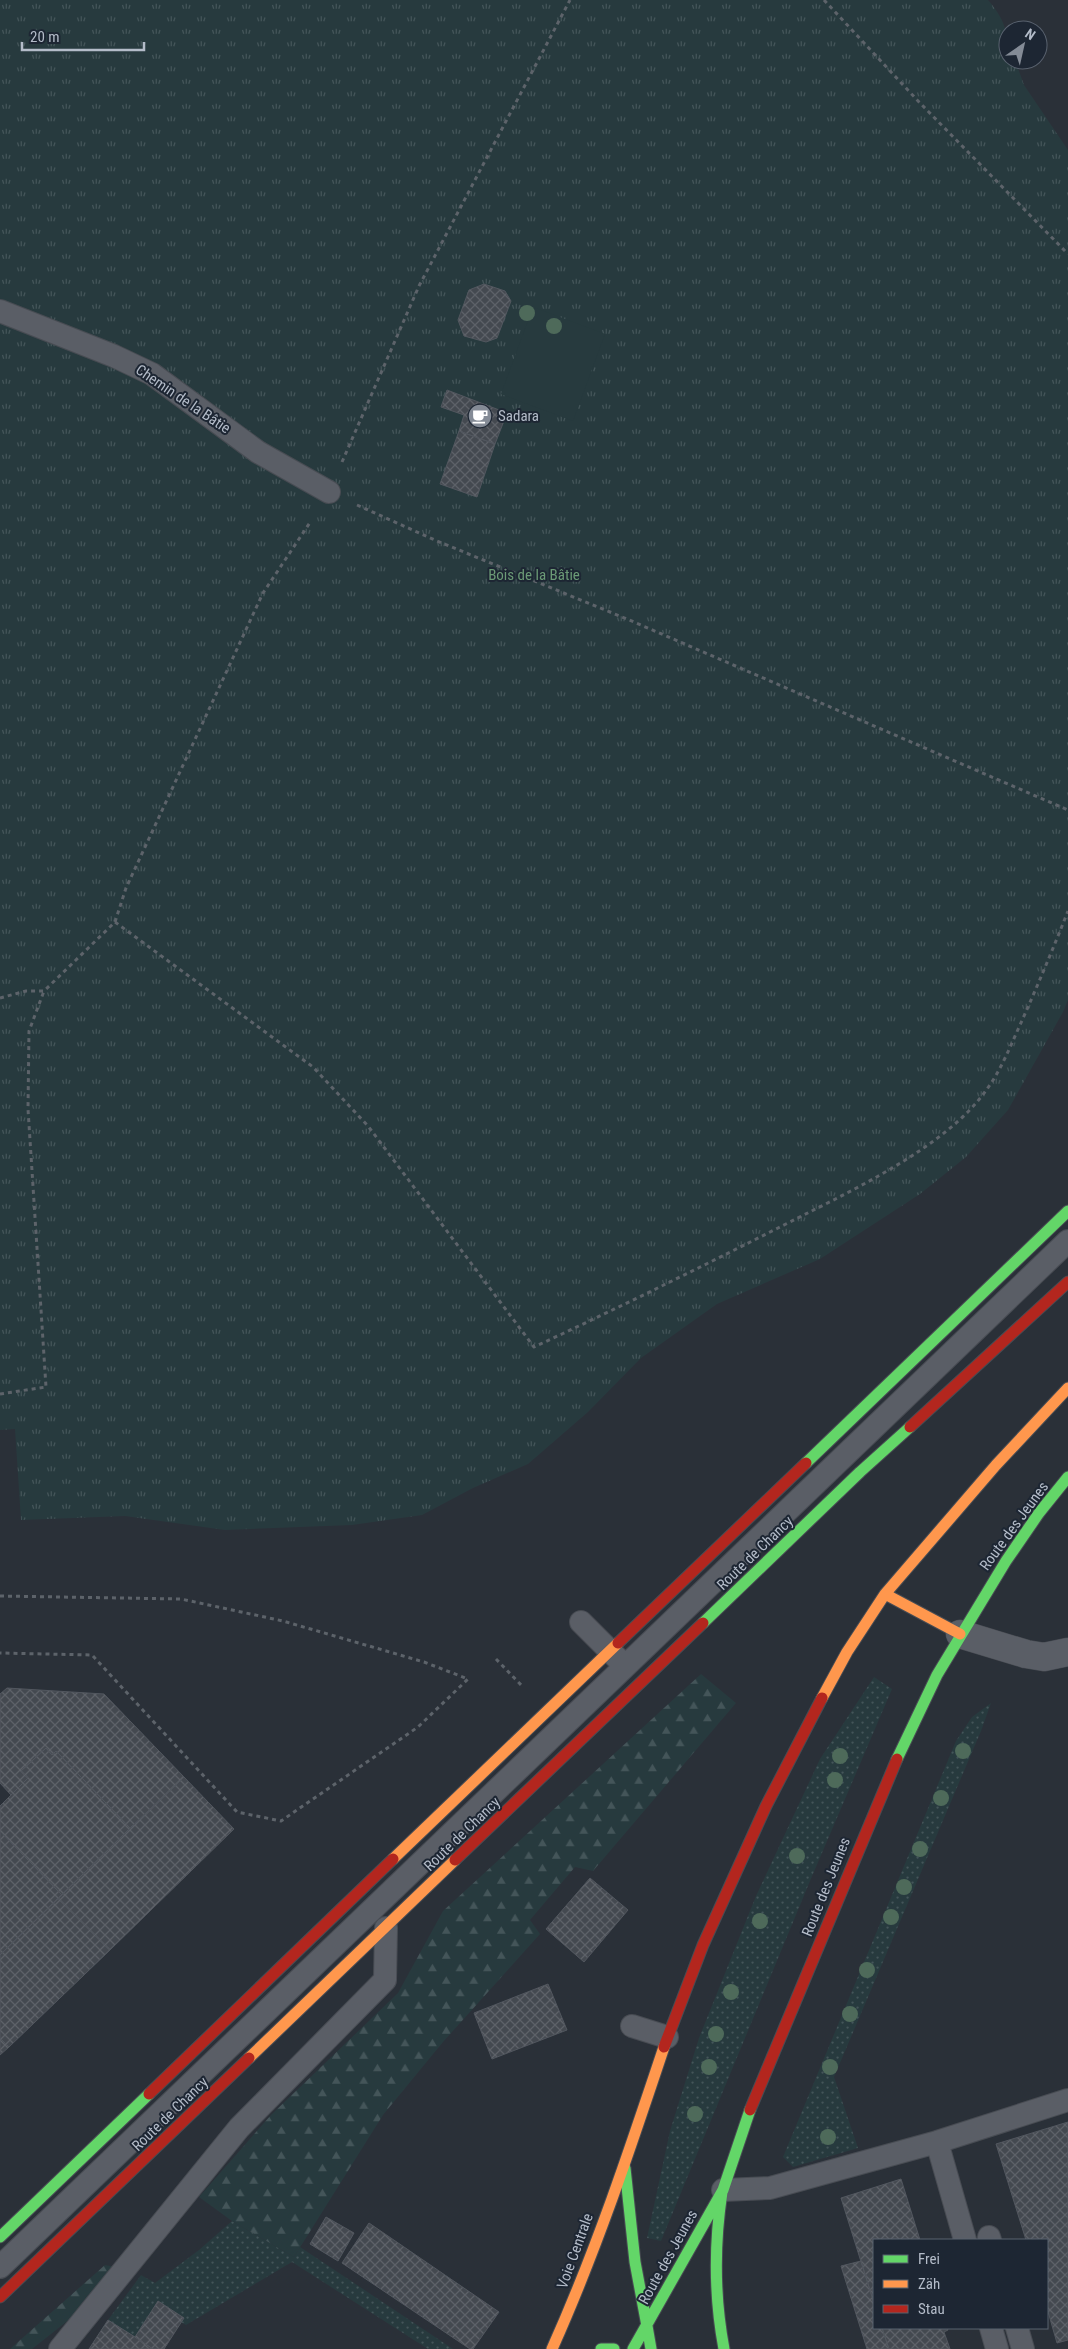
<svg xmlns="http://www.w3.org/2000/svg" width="1068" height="2349" font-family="'Roboto Condensed',sans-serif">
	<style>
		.grass { fill: url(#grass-dots) }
		.forest { fill: url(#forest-firs) }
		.park { fill: url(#park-tufts) }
		.pitch { fill: #273a3e }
		.building { fill: url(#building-cross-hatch); stroke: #52575f }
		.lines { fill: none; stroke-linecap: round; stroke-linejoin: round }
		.lane-casing { stroke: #484c53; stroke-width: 24 }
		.street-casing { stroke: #484c53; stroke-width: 29 }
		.fast-casing { stroke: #484c53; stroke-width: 13 }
		.slow-casing { stroke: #484c53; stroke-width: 13 }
		.jam-casing { stroke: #484c53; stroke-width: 13 }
		.path { stroke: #5d636a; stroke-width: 3; stroke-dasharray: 4 4; stroke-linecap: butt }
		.lane { stroke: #5a5e66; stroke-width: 22 }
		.street { stroke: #5a5e66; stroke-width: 28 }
		.fast { stroke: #63d668; stroke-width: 11 }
		.slow { stroke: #ff974d; stroke-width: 11 }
		.jam { stroke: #b3261e; stroke-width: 11 }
		.tree { fill: #4e6a5a }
		.labels { text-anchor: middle; stroke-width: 4; stroke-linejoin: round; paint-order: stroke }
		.street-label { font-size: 15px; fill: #b4bcc9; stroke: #1d2633 }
		.poi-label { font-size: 15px; fill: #b4bcc9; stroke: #1d2633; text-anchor: start }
		.park-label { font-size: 15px; fill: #6b9a76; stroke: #1d2633 }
	</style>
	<defs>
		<pattern id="grass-dots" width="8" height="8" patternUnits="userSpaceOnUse" patternTransform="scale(1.25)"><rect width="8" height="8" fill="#273a3e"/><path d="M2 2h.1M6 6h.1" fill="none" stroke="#445559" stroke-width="1.8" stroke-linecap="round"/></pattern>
		<pattern id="forest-firs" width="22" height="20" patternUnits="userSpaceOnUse" patternTransform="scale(1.25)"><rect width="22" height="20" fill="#273a3e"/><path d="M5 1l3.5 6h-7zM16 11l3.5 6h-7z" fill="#445559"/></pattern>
		<pattern id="park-tufts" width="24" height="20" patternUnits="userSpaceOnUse" patternTransform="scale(1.25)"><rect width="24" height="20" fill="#273a3e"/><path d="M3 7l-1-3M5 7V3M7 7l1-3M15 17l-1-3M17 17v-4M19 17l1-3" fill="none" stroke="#445559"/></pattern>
		<pattern id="building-cross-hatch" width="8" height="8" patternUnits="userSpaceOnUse" patternTransform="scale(1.25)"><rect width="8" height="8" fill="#444950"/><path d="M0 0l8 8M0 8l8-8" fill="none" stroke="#5d6168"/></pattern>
	</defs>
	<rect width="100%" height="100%" fill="#2a3038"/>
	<path class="grass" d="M874 1677 892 1689 810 1881 661 2241 647 2238 670 2131 699 2038 756 1896 820 1759Z
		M991 1703 981 1731 834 2077 858 2148 793 2167 783 2157 956 1741 972 1717Z
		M232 2221 294 2257 300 2247 453 2349H428L292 2262 186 2325 181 2322 184 2318 158 2301 135 2337 108 2320 141 2275 155 2283 199 2250Z"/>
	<path class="forest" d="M701 1674 736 1703 593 1871 575 1867 530 1920 540 1934 443 2042 383 2115 294 2257 232 2221 199 2197 271 2115 398 1993 443 1911Z
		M105 2265 116 2267 89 2304 32 2349H10Z"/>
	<path class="park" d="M0 0H988C1006 21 1008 33 1008 60H1015L1024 85 1068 150V1000L1063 1012 1008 1110 966 1157 920 1194 820 1259 717 1304 641 1358 588 1412 528 1464 473 1488 422 1515 352 1525 225 1530 125 1516 21 1520 15 1429 0 1430Z"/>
	<path class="pitch" d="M533 307 605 334 573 421 501 394Z"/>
	<path class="building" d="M484 284 505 291 511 301 497 338 486 342 464 336 458 320 469 290Z
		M447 390 507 413 495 444 459 431 464 415 441 407Z
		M459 431 495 444 477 497 440 484Z
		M7 1688 104 1694 184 1777 130 1828 56 1751 52 1755 46 1748 21 1771 28 1778 11 1795 0 1783V1694Z
		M46 1748 52 1755 56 1751 130 1828 62 1895 0 1831V1806L28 1778 21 1771Z
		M184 1777 234 1829 110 1950 58 1898Z
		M0 1831 62 1895 0 1955Z
		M590 1878 628 1910 584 1962 546 1929Z
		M58 1898 110 1950 9 2047 0 2038V1955Z
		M548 1984 567 2030 492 2059 474 2013Z
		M0 2038 9 2047 0 2055Z
		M1068 2122V2340L1057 2343 1047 2308V2240H1026L996 2144Z
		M901 2179 920 2240H874V2303L841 2198Z
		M326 2217 354 2233 338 2261 310 2244Z
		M369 2223 499 2312 473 2349H470L342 2263Z
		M861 2261 874 2303V2328H882L889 2349H867L841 2266Z
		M158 2301 184 2318 164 2349H153L135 2337Z
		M108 2320 135 2337 153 2349H89Z
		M882 2328H947L948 2330 944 2332 950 2349H889Z"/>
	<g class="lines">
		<g class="lane-casing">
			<path id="lane" d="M0 311 114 356 152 374 258 452 329 492
				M581 1622 621 1662
				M632 2026 667 2037
				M937 2142 965 2240
				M723 2190 770 2188 937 2142 1068 2100
				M989 2237 990 2240
				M0 2267 1068 1241
				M991 2328 997 2349
				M1017 2328 1023 2349
				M60 2349 239 2128 385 1980 386 1928"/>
		</g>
		<g class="street-casing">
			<path id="street" d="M960 1634 1026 1654 1044 1657 1068 1652"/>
		</g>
		<g class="fast-casing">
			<path id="fast" d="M806 1463 1068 1211
				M703 1623 860 1472 910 1427
				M897 1759 937 1675 1006 1561 1039 1513 1068 1477
				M625 2168 635 2262 647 2326
				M722 2192C714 2245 714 2296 724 2349
				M0 2237 149 2094
				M647 2326 651 2349
				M601 2349H614
				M633 2349 723 2190 750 2110"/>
		</g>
		<g class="slow-casing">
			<path id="slow" d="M885 1594 960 1634
				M822 1698 847 1652 885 1594 996 1465 1068 1388
				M393 1859 618 1643
				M249 2058 455 1860
				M552 2349C596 2251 630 2149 664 2047"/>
		</g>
		<g class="jam-casing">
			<path id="jam" d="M910 1427 1068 1282
				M618 1643 806 1463
				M455 1860 703 1623
				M664 2047 703 1945 766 1806 822 1698
				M149 2094 393 1859
				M750 2110 897 1759
				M0 2297 249 2058"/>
		</g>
		<path class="path" d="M824 0 919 102 1068 254
			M342 462 419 286 570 0
			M357 505 437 541 627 619 1068 810
			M115 922 313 1067 368 1126 534 1347C616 1309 697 1269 778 1228 842 1195 946 1149 987 1089 1001 1070 1010 1047 1020 1025 1037 987 1053 949 1068 911
			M0 998 26 991H44L115 922 126 888 263 593 311 521
			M0 1394 46 1387 28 1109 29 1031 44 991
			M0 1596 181 1599 283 1621 424 1662 468 1679 418 1727 281 1821 237 1812 92 1655 0 1653
			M496 1659 523 1687"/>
		<use href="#lane" class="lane"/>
		<use href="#street" class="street"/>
		<use href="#fast" class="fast"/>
		<use href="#slow" class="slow"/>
		<use href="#jam" class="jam"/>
	</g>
	<g class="tree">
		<circle cx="527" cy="313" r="8"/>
		<circle cx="554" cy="326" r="8"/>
		<circle cx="963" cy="1751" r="8"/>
		<circle cx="840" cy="1756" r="8"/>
		<circle cx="835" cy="1780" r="8"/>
		<circle cx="941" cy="1798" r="8"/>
		<circle cx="920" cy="1849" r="8"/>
		<circle cx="797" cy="1856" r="8"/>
		<circle cx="904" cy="1887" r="8"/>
		<circle cx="891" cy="1917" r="8"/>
		<circle cx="760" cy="1921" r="8"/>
		<circle cx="867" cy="1970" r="8"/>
		<circle cx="731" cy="1992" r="8"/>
		<circle cx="850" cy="2014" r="8"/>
		<circle cx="716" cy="2034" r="8"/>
		<circle cx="709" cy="2067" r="8"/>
		<circle cx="830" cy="2067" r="8"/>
		<circle cx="695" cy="2114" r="8"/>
		<circle cx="828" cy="2137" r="8"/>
	</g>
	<defs>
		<g id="cafe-disc" transform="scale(1.25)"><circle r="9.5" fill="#848b96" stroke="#1d2633"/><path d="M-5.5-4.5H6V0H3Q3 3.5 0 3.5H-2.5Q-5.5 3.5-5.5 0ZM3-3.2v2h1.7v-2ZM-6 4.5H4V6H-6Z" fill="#fff"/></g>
	</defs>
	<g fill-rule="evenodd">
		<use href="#cafe-disc" x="480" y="416"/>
	</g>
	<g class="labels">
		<g class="street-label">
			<text transform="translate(183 399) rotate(34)" y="5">Chemin de la Bâtie</text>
			<text transform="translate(1014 1526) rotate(-54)" y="5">Route des Jeunes</text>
			<text transform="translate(755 1553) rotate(-44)" y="5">Route de Chancy</text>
			<text transform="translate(462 1834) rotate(-44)" y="5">Route de Chancy</text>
			<text transform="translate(826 1887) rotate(-68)" y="5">Route des Jeunes</text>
			<text transform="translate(170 2114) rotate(-44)" y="5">Route de Chancy</text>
			<text transform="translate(575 2251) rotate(-70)" y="5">Voie Centrale</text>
			<text transform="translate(668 2257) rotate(-61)" y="5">Route des Jeunes</text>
		</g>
		<g class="poi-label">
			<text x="498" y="421">Sadara</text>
		</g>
		<g class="park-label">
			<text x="534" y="580">Bois de la Bâtie</text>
		</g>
	</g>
	<rect x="873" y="2239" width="175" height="90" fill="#1d2633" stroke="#59626f"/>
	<rect x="883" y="2255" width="25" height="8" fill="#63d668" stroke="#59626f"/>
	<text x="918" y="2264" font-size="15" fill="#b4bcc9">Frei</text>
	<rect x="883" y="2280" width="25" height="8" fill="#ff974d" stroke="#59626f"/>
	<text x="918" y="2289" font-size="15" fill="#b4bcc9">Zäh</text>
	<rect x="883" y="2305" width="25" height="8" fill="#b3261e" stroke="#59626f"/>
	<text x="918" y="2314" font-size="15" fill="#b4bcc9">Stau</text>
	<g transform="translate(1023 45) rotate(34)"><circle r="24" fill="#1d2633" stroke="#59626f"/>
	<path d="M0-4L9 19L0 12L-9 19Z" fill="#848b96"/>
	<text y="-8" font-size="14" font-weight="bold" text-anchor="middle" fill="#b4bcc9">N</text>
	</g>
	<path d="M22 42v8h122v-8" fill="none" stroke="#b4bcc9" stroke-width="2.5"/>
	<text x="30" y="42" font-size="15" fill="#b4bcc9" stroke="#1d2633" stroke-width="4" paint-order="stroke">20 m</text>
</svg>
